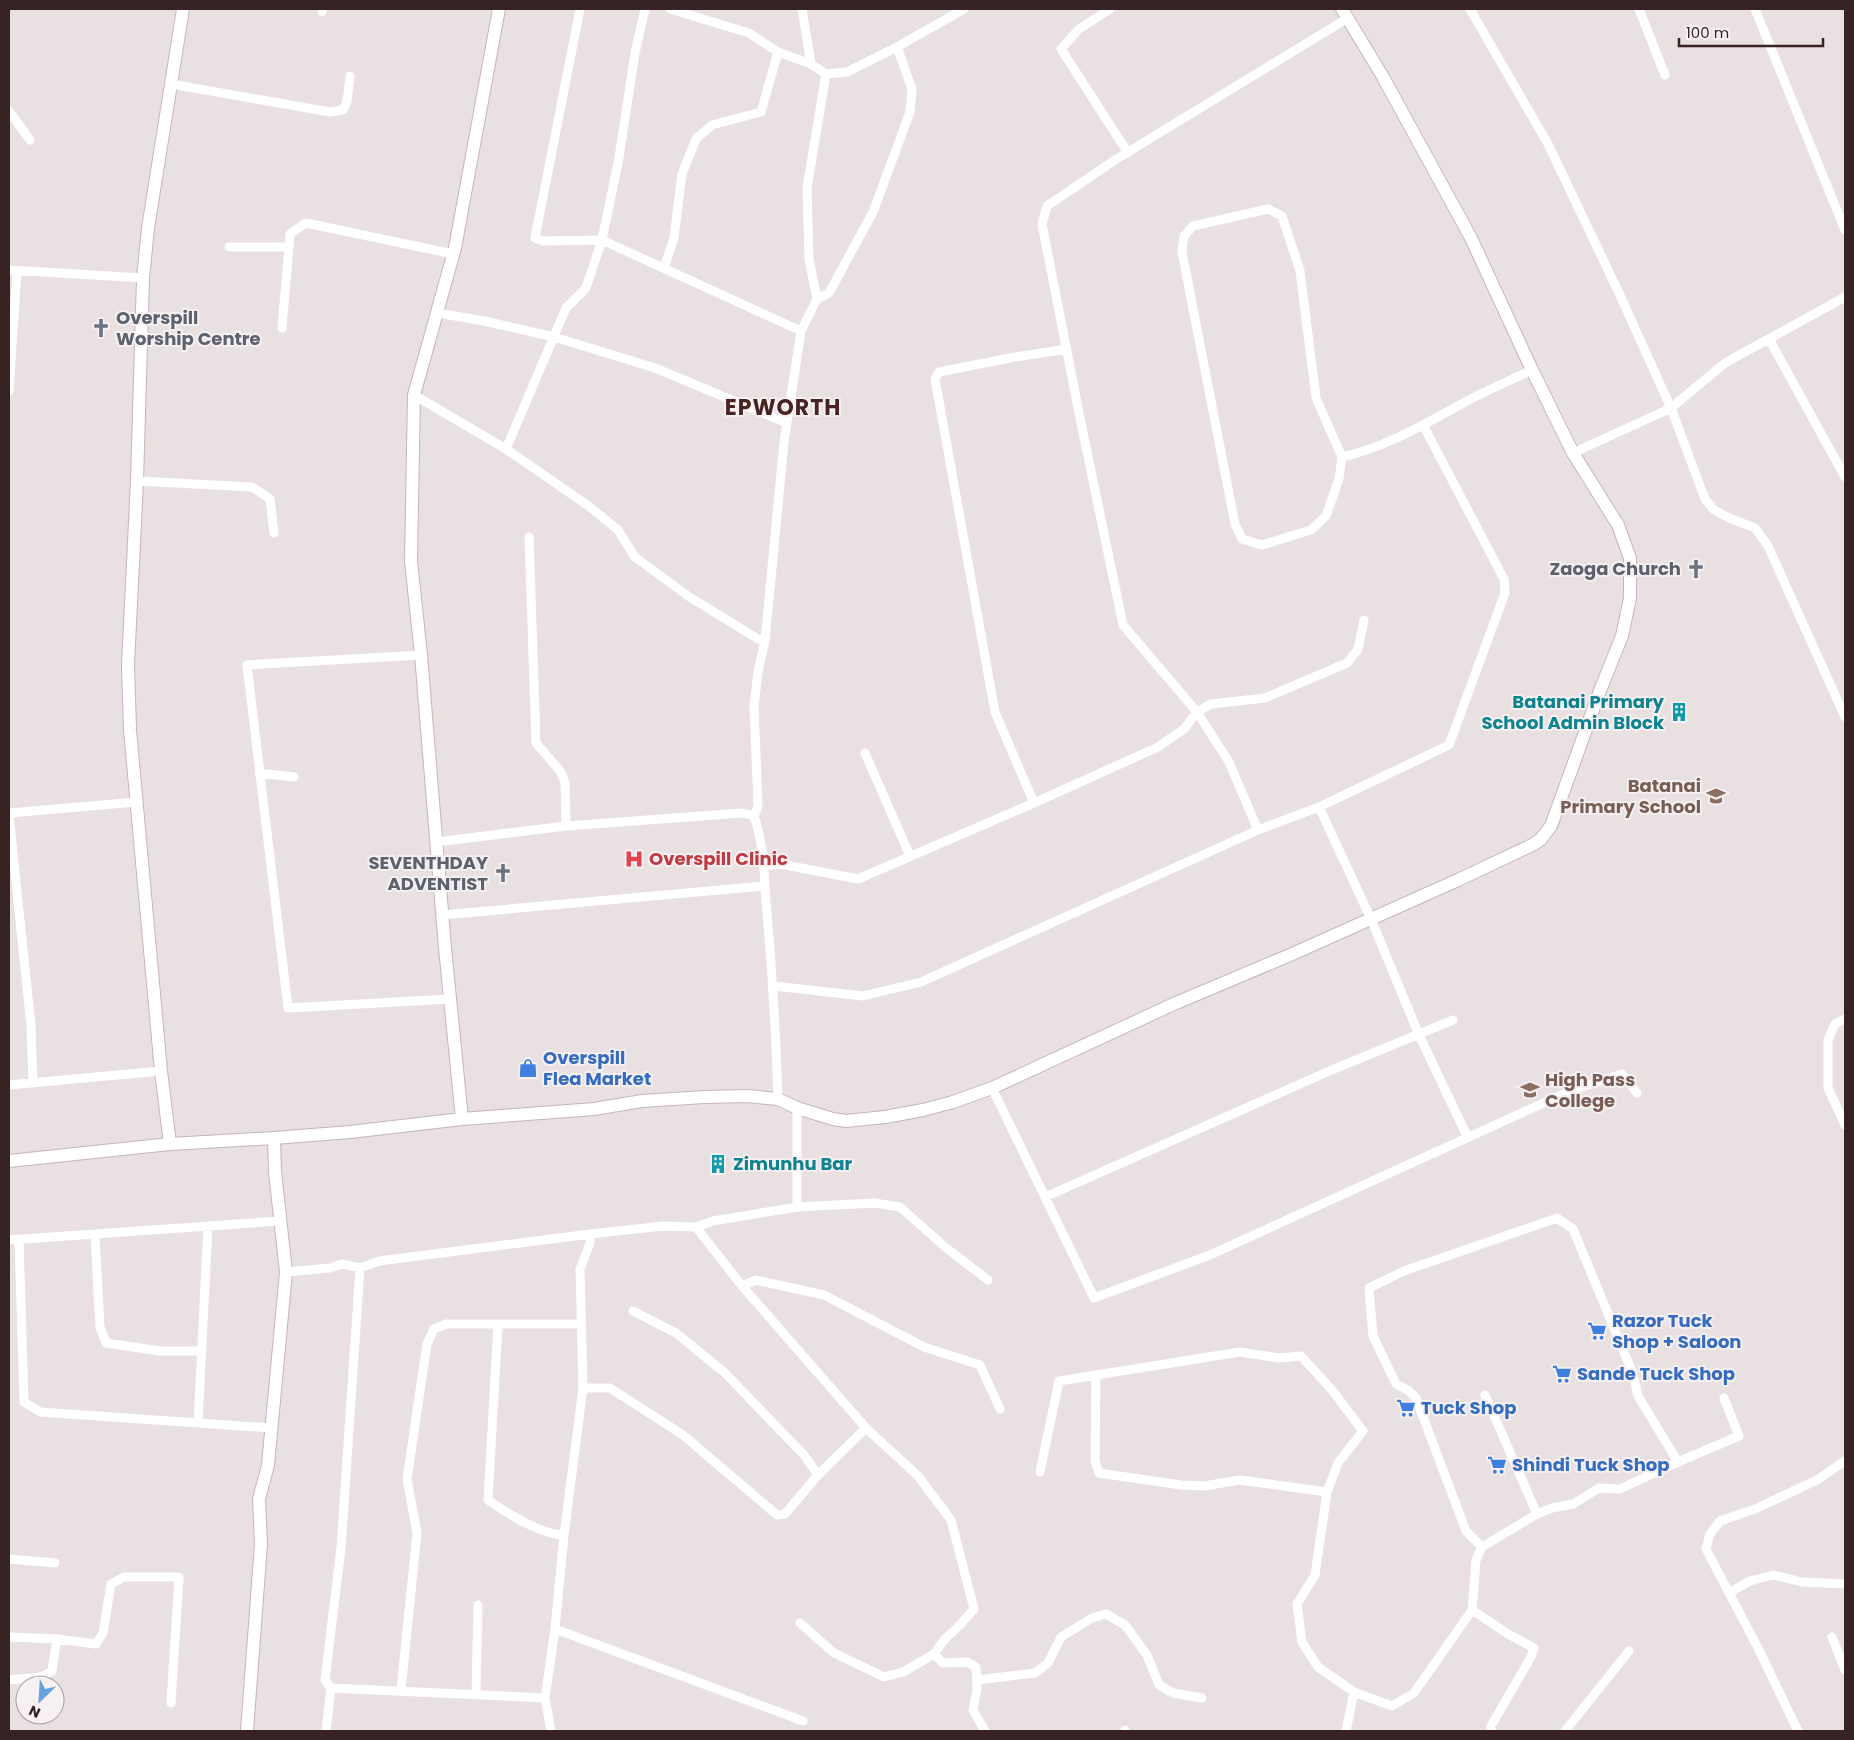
<svg xmlns="http://www.w3.org/2000/svg" width="1854" height="1740" font-family="Poppins,sans-serif">
	<style>
		.lines { fill: none; stroke-linecap: round; stroke-linejoin: round }
		.secondary-casing { stroke: #c7b5b7; stroke-width: 14 }
		.street { stroke: #fff; stroke-width: 9 }
		.secondary { stroke: #fff; stroke-width: 12 }
		.labels { text-anchor: middle; stroke-width: 4; stroke-linejoin: round; paint-order: stroke }
		.worship-label { font-size: 18px; font-weight: bold; fill: #5b616d; stroke: #f6f0f2; text-anchor: end }
		.culture-label { font-size: 18px; font-weight: bold; fill: #0d838f; stroke: #f6f0f2; text-anchor: end }
		.education-label { font-size: 18px; font-weight: bold; fill: #785e54; stroke: #f6f0f2; text-anchor: end }
		.health-label { font-size: 18px; font-weight: bold; fill: #be3a42; stroke: #f6f0f2; text-anchor: start }
		.shop-label { font-size: 18px; font-weight: bold; fill: #366cbe; stroke: #f6f0f2; text-anchor: start }
		.district-label { font-size: 22px; font-weight: bold; letter-spacing: 1px; fill: #472322; stroke: #f6f0f2 }
	</style>
	<rect width="100%" height="100%" fill="#e9e0e2"/>
	<g class="lines">
		<g class="secondary-casing">
			<path id="secondary" d="M462 1119 445 948 421 655 411 561 414 395 455 248 499 9
				M170 1144 161 1071 130 730 128 665 137 481 143 278 148 228 183 9
				M9 1161 170 1144 274 1138 350 1132 462 1119 594 1109 642 1101 704 1097 747 1096 778 1099 797 1108 833 1119 846 1121 885 1117 923 1110 953 1102 992 1088 1176 1003 1290 955 1458 880 1534 844 1541 839 1551 826 1601 688 1622 636 1630 598V558L1618 525 1573 453 1532 370 1471 238 1383 77 1342 9
				M247 1731 261 1544 259 1499 268 1465 286 1272 275 1172 274 1138"/>
		</g>
		<path class="street" d="M580 9 535 238 543 241 602 240 801 331
			M670 9 749 33 778 52 811 64
			M802 9 811 64 826 74
			M1110 9 1079 29 1061 49 1128 153
			M1470 9 1548 144 1619 293 1671 408 1705 499 1714 510 1729 518 1755 528 1768 546 1845 717
			M1639 9 1665 75
			M1755 9 1845 230
			M322 12 323 9
			M171 84 330 112 343 110 347 102 350 76
			M9 111 30 140
			M1268 209 1282 216 1300 271 1316 398 1342 457 1339 479 1326 516 1311 530 1262 545 1242 539 1235 524 1182 252 1184 236 1193 226Z
			M229 247H288
			M664 268 674 238 682 174 696 139 712 125 761 112 778 52
			M9 270 143 278
			M817 299 829 293 873 212 910 112 912 89 897 47
			M438 313 484 321 554 337 655 368 787 423
			M282 328 290 234 306 223 453 254
			M1769 339 1845 477
			M9 391 17 271
			M414 395 506 449 590 507 618 530 635 557 688 596 758 639 765 641
			M506 449 566 308 586 288 602 240 619 158 635 53 645 9
			M1573 453 1671 408 1725 363 1845 297
			M1342 457C1387 447 1428 422 1469 400 1489 389 1511 380 1532 370
			M137 481 252 487 270 499 274 533
			M529 537 536 743 561 772 565 783 566 826
			M421 655 247 665 288 1008 450 999
			M865 753 910 856
			M259 773 294 777
			M1034 803 995 712 935 379 939 372 1015 357 1067 349
			M1319 807 1371 919 1419 1035 1467 1136
			M9 813 137 802
			M9 815 31 1026 33 1083
			M754 816 758 806 754 706 758 672 765 641 784 442 801 331 817 299 809 259 807 188 826 74 847 72 897 47 964 9
			M1258 830 1229 762 1197 712 1123 625 1079 413 1042 224 1047 206 1115 160 1348 18
			M436 842 566 826 742 813 754 816C764 844 764 873 766 902 772 968 776 1033 778 1099
			M764 866 780 864 858 879 1034 803 1158 747 1184 729 1197 712 1211 704 1265 698 1347 663 1358 649 1364 620
			M442 915 765 886
			M774 986 863 996 921 982 1258 830 1319 807 1449 745 1505 593 1504 579 1423 425
			M1845 1019 1835 1024 1828 1040V1088L1845 1125
			M9 1085 161 1071
			M992 1088 1045 1197 1334 1069 1453 1020
			M1045 1197 1094 1298 1210 1255 1572 1090 1622 1074 1637 1093
			M797 1207V1108
			M696 1227 742 1286 866 1428 918 1476 951 1520 974 1609 960 1625 944 1640 934 1654 903 1672 884 1677 834 1653 800 1623
			M95 1236 100 1327 106 1343 160 1351H201
			M19 1239 24 1402 40 1412 271 1428
			M9 1240 280 1221
			M286 1272 330 1268 342 1264 360 1268 379 1261 590 1234 663 1226 696 1227 713 1221 797 1207 874 1203 900 1207 945 1247 988 1280
			M742 1286 756 1280 824 1295 924 1347 980 1365 1000 1409
			M633 1311 676 1333 725 1373 804 1455 818 1475
			M498 1324 488 1500C508 1514 539 1534 564 1535
			M1096 1375 1095 1461 1099 1473 1181 1485 1204 1486 1240 1480 1327 1492
			M583 1388H610L683 1435 777 1515 785 1514 818 1475 866 1428
			M1485 1395 1537 1514
			M198 1423 208 1226
			M1040 1472 1059 1381 1240 1352 1279 1358 1301 1356 1332 1390 1363 1431 1338 1463 1327 1492 1315 1575 1297 1604 1302 1642 1318 1667 1354 1692 1392 1706 1414 1693 1472 1610 1476 1560 1482 1547 1537 1514 1552 1508 1573 1504 1599 1488 1620 1489 1678 1462 1739 1436 1724 1398
			M1482 1547 1466 1531 1416 1398 1408 1390 1396 1384 1373 1336 1369 1288 1404 1271 1557 1218 1573 1229 1633 1374 1638 1396 1678 1462
			M9 1559 55 1563
			M1730 1592 1750 1581 1773 1575 1802 1582 1845 1584
			M1472 1610 1508 1634 1534 1648 1531 1657 1491 1726V1731
			M555 1629 803 1721
			M9 1637 57 1639 96 1644 103 1633 111 1584 124 1577H179L171 1703
			M1832 1637 1845 1670
			M934 1654 943 1663 967 1662 976 1667 977 1689 973 1710 985 1731
			M9 1680 41 1677 52 1671 57 1639
			M977 1680 1035 1673 1048 1663 1061 1637 1092 1618 1106 1614 1125 1625 1147 1655 1159 1685 1173 1693 1202 1698
			M331 1688 545 1698
			M401 1690 417 1533 407 1479 427 1344 434 1329 446 1324H581
			M476 1694 478 1605
			M326 1731 331 1688 325 1680 341 1548 360 1268
			M551 1731 545 1698 555 1629 564 1535 583 1388 580 1269 590 1243V1234
			M1125 1731V1730
			M1346 1731 1354 1692
			M1565 1731 1629 1651
			M1798 1731 1758 1648 1706 1549 1710 1534 1720 1521 1755 1509 1817 1480 1845 1461"/>
		<use href="#secondary" class="secondary"/>
	</g>
	<defs>
		<g id="church-bare" transform="scale(1.5)"><path d="M-1.2-6h2.4v3.5h3.3v2.4h-3.3V6h-2.4V-.1h-3.3v-2.4h3.3Z" fill="#6b7280" stroke="#f6f0f2" stroke-width="2.5" paint-order="stroke"/></g>
		<g id="building-bare" transform="scale(1.5)"><path d="M-4-6H4V6H1V3H-1V6H-4ZM-2.5-4.3h1.7v1.8h-1.7ZM.8-4.3h1.7v1.8H.8ZM-2.5-1h1.7V.8h-1.7ZM.8-1h1.7V.8H.8Z" fill="#0f9aa8" stroke="#f6f0f2" stroke-width="2.5" paint-order="stroke"/></g>
		<g id="school-bare" transform="scale(1.5)"><path d="M0-5L7-2L0 1L-7-2ZM-4 1L0 2.5L4 1V4Q0 6-4 4Z" fill="#8d6e63" stroke="#f6f0f2" stroke-width="2.5" paint-order="stroke"/></g>
		<g id="hospital-bare" transform="scale(1.5)"><path d="M-5-5h3v3.5h4V-5h3V5h-3V1.5h-4V5h-3Z" fill="#e0444e" stroke="#f6f0f2" stroke-width="2.5" paint-order="stroke"/></g>
		<g id="shop-bare" transform="scale(1.5)"><path d="M-5-2.5h2.3a2.7 3.5 0 0 1 5.4 0H5L5.5 6h-11ZM-1.5-2.5h3a1.5 2.3 0 0 0-3 0Z" fill="#3f7fe0" stroke="#f6f0f2" stroke-width="2.5" paint-order="stroke"/></g>
		<g id="university-bare" transform="scale(1.5)"><path d="M0-5L7-2L0 1L-7-2ZM-4 1L0 2.5L4 1V4Q0 6-4 4Z" fill="#8d6e63" stroke="#f6f0f2" stroke-width="2.5" paint-order="stroke"/></g>
		<g id="supermarket-bare" transform="scale(1.5)"><path d="M-6-5.5h2.5l.6 2H6L4.5 2H-2.5L-4.4-4H-6ZM-1.5 3.2a1.3 1.3 0 1 0 .1 0ZM3 3.2a1.3 1.3 0 1 0 .1 0Z" fill="#3f7fe0" stroke="#f6f0f2" stroke-width="2.5" paint-order="stroke"/></g>
	</defs>
	<g fill-rule="evenodd">
		<use href="#church-bare" x="101" y="328"/>
		<use href="#church-bare" x="1696" y="569"/>
		<use href="#building-bare" x="1679" y="712"/>
		<use href="#school-bare" x="1716" y="796"/>
		<use href="#hospital-bare" x="634" y="859"/>
		<use href="#church-bare" x="503" y="873"/>
		<use href="#shop-bare" x="528" y="1068"/>
		<use href="#university-bare" x="1530" y="1090"/>
		<use href="#building-bare" x="718" y="1164"/>
		<use href="#supermarket-bare" x="1597" y="1331"/>
		<use href="#supermarket-bare" x="1562" y="1374"/>
		<use href="#supermarket-bare" x="1406" y="1408"/>
		<use href="#supermarket-bare" x="1497" y="1465"/>
	</g>
	<g class="labels">
		<g class="worship-label">
			<text x="116" y="324" text-anchor="start">Overspill<tspan x="116" dy="21">Worship Centre</tspan></text>
			<text x="1681" y="575">Zaoga Church</text>
			<text x="488" y="869">SEVENTHDAY<tspan x="488" dy="21">ADVENTIST</tspan></text>
		</g>
		<g class="culture-label">
			<text x="1664" y="708">Batanai Primary<tspan x="1664" dy="21">School Admin Block</tspan></text>
			<text x="733" y="1170" text-anchor="start">Zimunhu Bar</text>
		</g>
		<g class="education-label">
			<text x="1701" y="792">Batanai<tspan x="1701" dy="21">Primary School</tspan></text>
			<text x="1545" y="1086" text-anchor="start">High Pass<tspan x="1545" dy="21">College</tspan></text>
		</g>
		<g class="health-label">
			<text x="649" y="865">Overspill Clinic</text>
		</g>
		<g class="shop-label">
			<text x="543" y="1064">Overspill<tspan x="543" dy="21">Flea Market</tspan></text>
			<text x="1612" y="1327">Razor Tuck<tspan x="1612" dy="21">Shop + Saloon</tspan></text>
			<text x="1577" y="1380">Sande Tuck Shop</text>
			<text x="1421" y="1414">Tuck Shop</text>
			<text x="1512" y="1471">Shindi Tuck Shop</text>
		</g>
		<g class="district-label">
			<text x="783" y="415">EPWORTH</text>
		</g>
	</g>
	<rect width="1854" height="1740" fill="none" stroke="#372323" stroke-width="20"/>
	<g transform="translate(40 1700) rotate(205)"><circle r="24" fill="#f6f0f2" stroke="#aa9e9f"/>
	<path d="M0-4L9 19L0 12L-9 19Z" fill="#67a1e0"/>
	<text y="-8" font-size="14" font-weight="bold" text-anchor="middle" fill="#372323">N</text>
	</g>
	<path d="M1679 38v8h144v-8" fill="none" stroke="#372323" stroke-width="2.5"/>
	<text x="1686" y="38" font-size="15" fill="#372323" stroke="#f6f0f2" stroke-width="4" paint-order="stroke">100 m</text>
</svg>
